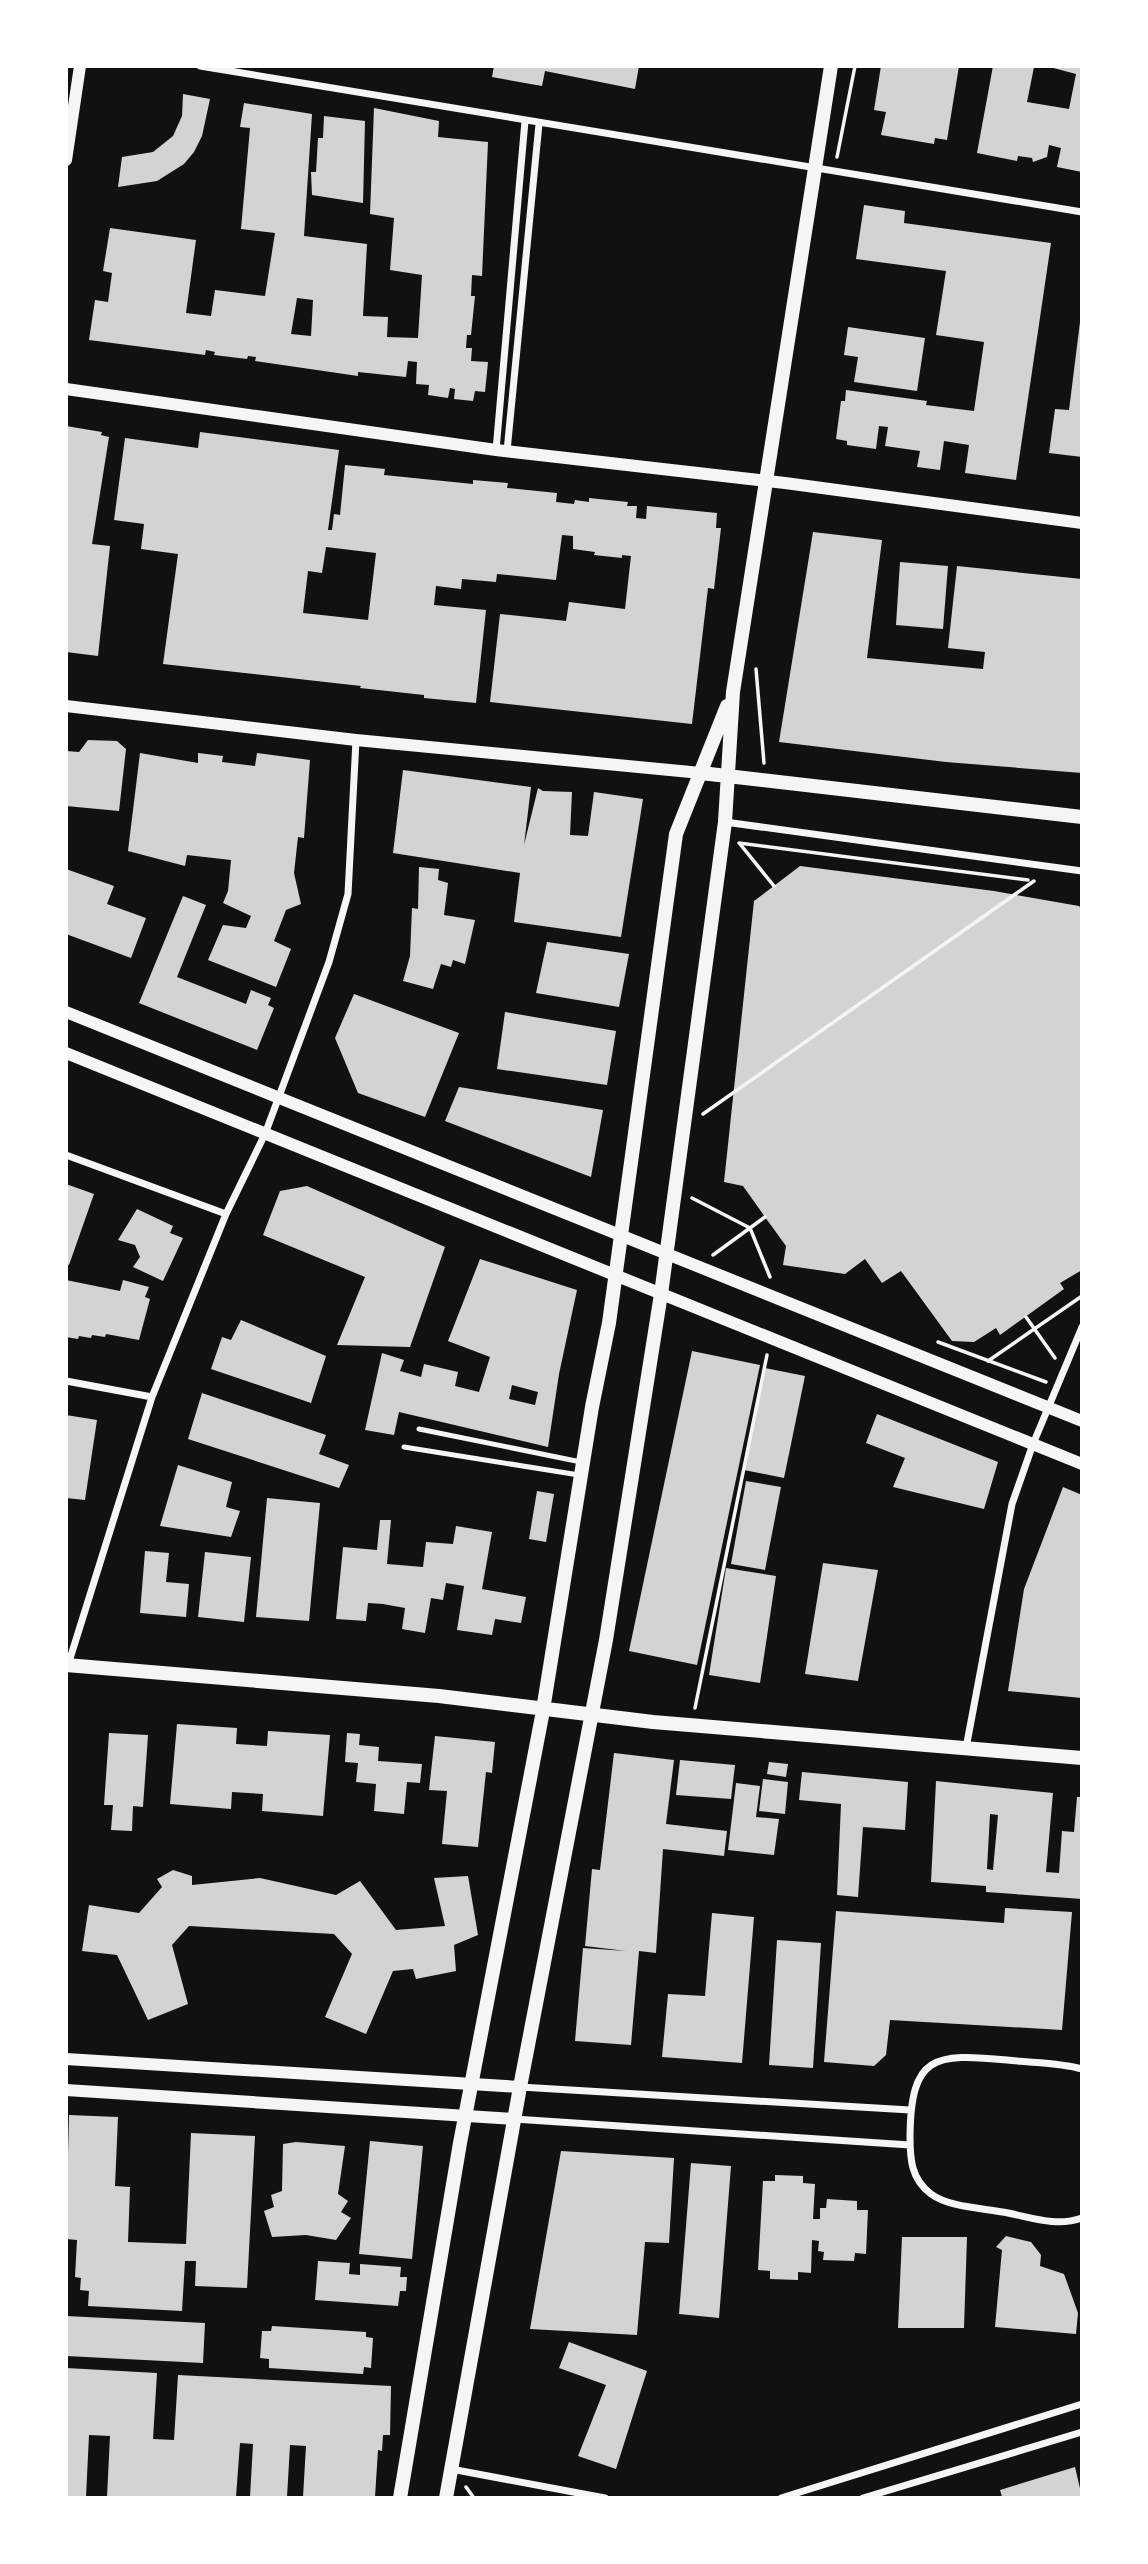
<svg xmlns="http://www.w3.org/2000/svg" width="1148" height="2564" font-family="'Noto Sans',sans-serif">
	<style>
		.building { fill: #d3d3d3; fill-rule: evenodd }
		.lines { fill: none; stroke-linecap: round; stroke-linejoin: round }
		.path { stroke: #f5f5f5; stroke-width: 3.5 }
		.service { stroke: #f5f5f5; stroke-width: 5 }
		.minor { stroke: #f5f5f5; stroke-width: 7 }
		.tertiary { stroke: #f5f5f5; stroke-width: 12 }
		.secondary { stroke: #f5f5f5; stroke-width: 14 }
	</style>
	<rect width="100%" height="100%" fill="#111"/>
	<path class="building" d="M494 66H639L635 89 545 71 542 86 492 77Z
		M881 66H959L947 140 935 138 934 144 881 135 886 112 874 110Z
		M993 66 1034 67 1027 102 1069 109 1076 74 1046 66H1082V172L1057 167 1061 148 1049 145 1047 157 1033 162 1032 158 1018 156 1017 161 977 153Z
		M183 94 210 99 202 136 194 152 184 164 157 181 118 187 122 157 153 152 173 136 182 116Z
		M244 103 312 114 304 236 367 244 363 316 388 317 387 337 418 338 422 275 390 270 394 218 370 214 374 108 439 121 438 137 488 142 482 276 472 275 471 296H475L471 335H467L466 348H472L471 361 488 362 485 392 475 391 473 401 454 399 455 389 450 388 448 398 428 395 429 385 416 384 417 362 408 361 406 377 358 372V376L255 361 256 357 248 356 247 359 214 355 215 352 206 350 205 355 89 340 95 300 108 302 112 273 103 271 110 228 196 240 186 313 211 316 215 290 265 296 275 233 241 229 250 128 240 127ZM297 298 313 300 311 336 291 334Z
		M324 116 365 121 363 203 312 195 311 172H316L318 138H323Z
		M864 205 905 211 904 223 1051 243 1016 480 965 473 969 445 944 441 940 470 917 467 920 451 885 446 888 427 879 426 876 449 847 445V441L836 439 841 401H845L846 390 927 401 926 405 974 411 984 342 936 335 946 271 856 259Z
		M1080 322H1082V457L1049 453 1055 409 1069 410Z
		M848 327 925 338 917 391 854 382 858 357 844 355Z
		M66 426 102 432 101 435 109 437 92 544 110 546 98 656 66 652Z
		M200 432 339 450 328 530H332L334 514 340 515 345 465 385 469 384 475 473 484V480L508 483 507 488 557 493 556 502 574 504 575 500 589 502V498L628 502 627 506H637L636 518 646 519 647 506 717 513 716 528H721L714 589 708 588 692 724 490 702 500 614 566 621 569 602 625 609 631 556 622 555V558L594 555 595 552 573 549V536L562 535 556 580 497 574 496 582 462 579 461 589 436 586 434 605 486 610 476 703 424 698V695L360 688 361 686 163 664 178 554 141 549 144 524 114 520 125 438 198 448ZM326 547 376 553 368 620 303 613 308 571 322 573Z
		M813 532 882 540 867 658 983 669 985 652 948 648 957 566 1082 579V773L946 762 779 742Z
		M900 562 948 566 943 629 896 625Z
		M88 740 117 741 126 749 119 811 66 806V751L79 752Z
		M140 753 198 763V753L223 756 222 762 255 766 257 753 310 760 304 838 298 837 294 873 301 904 286 910 274 941 291 949 276 987 208 960 223 925 246 928 251 916 223 903 228 891 231 860 187 855 185 866 128 851Z
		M403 770 531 787 524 845 538 788 543 791 572 792 570 835 588 836 594 792 643 799 621 937 514 922 520 873 393 853Z
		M800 866 994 891 1079 906 1082 910V1270L1060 1283 1064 1289 1000 1335 996 1328 974 1342 952 1341 901 1271 882 1283 865 1259 845 1274 783 1265 786 1246 765 1217 743 1186 724 1182 754 901Z
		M419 867 439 869 438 880 448 883 444 915 475 920 465 964 453 960 451 967 441 964 433 989 403 981 410 956 412 908 418 909Z
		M66 869 114 886 107 904 146 918 131 958 66 934Z
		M183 896 206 905 177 977 246 1004 251 990 271 998 268 1005 274 1008 257 1050 139 1003Z
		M547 942 629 954 619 1007 536 993Z
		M354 994 459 1033 425 1117 358 1093 335 1038Z
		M505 1012 616 1031 607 1085 497 1069Z
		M459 1087 603 1110 591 1177 445 1121Z
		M66 1184 94 1194 69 1265 66 1264Z
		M307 1186 445 1247 410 1347 337 1345 365 1277 263 1235 280 1191Z
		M137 1209 173 1226 170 1233 183 1238 163 1281 133 1267 140 1257 135 1245 118 1240Z
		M480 1259 577 1290 559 1374 548 1447 399 1412 394 1435 365 1430 382 1353 404 1360 400 1371 421 1377 424 1364 458 1372 455 1386 479 1392 490 1357 448 1341ZM512 1385 538 1392 535 1405 509 1399Z
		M66 1280 120 1291 123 1280 149 1287 145 1297 150 1299 139 1340 106 1334 105 1337 92 1335 91 1338 79 1336 78 1339 66 1337Z
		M241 1320 326 1356 311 1403 211 1369 222 1337 231 1340Z
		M692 1351 760 1365 697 1665 629 1651Z
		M765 1368 805 1376 784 1478 744 1470Z
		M202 1393 326 1435 319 1454 349 1465 339 1488 188 1439Z
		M877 1414 998 1462 984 1509 893 1487 905 1458 866 1443Z
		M66 1415 97 1420 85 1500 66 1498Z
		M178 1465 232 1482 226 1507 240 1511 231 1537 160 1526Z
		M746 1481 781 1487 765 1570 731 1564Z
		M1063 1487 1082 1495V1698L1008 1691 1024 1589Z
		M537 1491 554 1494 546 1542 529 1539Z
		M267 1498 320 1503 309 1621 256 1617Z
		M380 1520H391L387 1564 423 1567 426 1542 453 1544 456 1526 492 1532 482 1589 526 1597 521 1623 495 1619 492 1635 457 1630 464 1586 446 1583 443 1600 431 1598 425 1633 402 1629 405 1608 383 1604 368 1603 366 1621 336 1619 343 1547 377 1550Z
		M145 1551 169 1553 166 1582 189 1584 186 1617 140 1613Z
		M205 1552 251 1557 244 1622 198 1617Z
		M823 1563 878 1570 858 1681 805 1674Z
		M726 1568 776 1576 760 1683 709 1675Z
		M177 1724 237 1728 236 1744 267 1746 268 1731 330 1735 323 1816 262 1811 263 1794 232 1792 231 1809 170 1804Z
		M109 1733 148 1735 143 1807 133 1806 132 1831 111 1830 113 1805H104Z
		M347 1733 360 1734 359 1745 379 1747 378 1761 422 1764 420 1783 407 1782 404 1814 374 1811 376 1784 356 1782 358 1763 345 1762Z
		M435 1736 495 1742 492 1773 486 1772 478 1847 442 1844 447 1791 429 1790Z
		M614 1753 674 1760 666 1824 727 1831 724 1856 663 1849 656 1953 639 1951 631 2045 575 2041 583 1948 626 1951 585 1946 592 1869 600 1870Z
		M680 1760 735 1765 731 1799 676 1795Z
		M769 1762 788 1764 786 1777 767 1774Z
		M802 1772 908 1782 905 1830 863 1827 858 1897 837 1895 841 1804 799 1800Z
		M763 1779 788 1782 785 1814 759 1811Z
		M936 1781 1053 1793 1046 1872 1059 1873 1062 1831 1074 1832 1077 1797H1082V1899L986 1892V1886L931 1882ZM990 1814 998 1815 993 1870 987 1869Z
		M736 1783 760 1786 756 1817 779 1819 774 1855 728 1850Z
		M173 1870 192 1876V1885L260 1878 336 1895 360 1881 396 1930 445 1926 434 1878 468 1876 478 1935 454 1945 456 1971 416 1979 413 1969 393 1971 366 2034 325 2017 352 1954 334 1934 189 1926 172 1945 188 2004 148 2020 117 1955 82 1951 89 1905 139 1913 162 1887 157 1879Z
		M1005 1908 1072 1912 1062 2030 890 2020 886 2055 874 2066 824 2062 836 1911 1004 1923Z
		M712 1913 754 1917 742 2063 662 2057 668 1994 705 1996Z
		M777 1940 821 1943 813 2068 769 2065Z
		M69 2115 118 2117 115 2186 130 2187 128 2242 186 2244 191 2133 255 2136 247 2288 195 2286 196 2261H185L182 2311 88 2306 89 2291 80 2290 81 2278 75 2277 77 2240 66 2239Z
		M370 2141 423 2146 412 2259 359 2254Z
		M296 2142 345 2146 338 2194 348 2201 341 2212 351 2218 336 2240 306 2235 272 2237 264 2211 274 2207 271 2195 282 2191 283 2144Z
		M561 2151 674 2158 669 2243 645 2242 637 2335 530 2329Z
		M691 2163 731 2166 719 2318 679 2314Z
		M775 2175 803 2176V2183L815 2184 813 2219H820V2208H826L827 2199 857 2201V2210H868L866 2254 855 2253 854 2261 823 2260 824 2252 818 2251 819 2241 812 2240 811 2273 798 2272V2280L770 2279V2271L758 2270 763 2181H775Z
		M1006 2236 1031 2242 1041 2255 1040 2266 1064 2274 1078 2313 1076 2334 995 2327 1002 2250 996 2247Z
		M902 2237H967L964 2328H898Z
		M318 2261 350 2263 349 2274 360 2275V2264L401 2267 400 2277H407L406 2291H400L398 2306 315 2300Z
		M66 2316 205 2323 203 2363 66 2356Z
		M272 2326 366 2332V2337L373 2338 371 2368 364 2367 363 2374 269 2368V2359L260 2358 262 2331H271Z
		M569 2342 647 2371 616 2469 578 2456 606 2385 559 2368Z
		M66 2368 157 2373 153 2439 174 2440 178 2375 391 2386 390 2435H383L382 2451 378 2450 375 2497H303L306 2446 290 2445 287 2497H250L253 2444 240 2443 236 2497H107L110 2436 89 2435 86 2497H66Z
		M1075 2467 1082 2497H1002L1000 2490Z"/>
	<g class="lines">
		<path class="path" d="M837 157 855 66
			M756 669 764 763
			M739 843 1028 880
			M740 844 774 886
			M703 1114 1034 881
			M692 1198 750 1228 770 1277
			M713 1255 765 1217
			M1026 1317 1055 1358
			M938 1342 1046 1382
			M988 1361 1082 1296
			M695 1708 767 1355
			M466 2487 474 2498"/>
		<path class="service" d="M419 1429 581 1462
			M404 1447 579 1475"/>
		<path class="minor" d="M200 66 1082 212
			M496 450 525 121
			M507 451 539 124
			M725 822 1082 871
			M66 1155 226 1214
			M66 1381 152 1397
			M68 1665 152 1397 226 1214 265 1134 329 962 348 894 356 740
			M966 1748 1012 1504 1033 1444 1082 1327
			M1082 2069C1059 2062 1031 2063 1007 2060 934 2053 911 2055 910 2136 910 2159 911 2179 931 2194 950 2208 985 2208 1008 2213 1033 2218 1057 2227 1082 2218
			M520 2087 910 2110
			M514 2119 910 2145
			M451 2469 605 2498
			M781 2498 1082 2404
			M863 2498 1082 2432"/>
		<path class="tertiary" d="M66 160 80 66
			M66 389 496 450 785 483 1082 523
			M66 706 356 740 701 773
			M66 1012 1082 1421
			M66 1053 1082 1464
			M66 2059 520 2087
			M66 2090 514 2119"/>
		<path class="secondary" d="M701 773 1082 817
			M66 1665 439 1696 653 1722 1082 1758
			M400 2498 460 2143 542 1716 592 1407 609 1323 676 834 727 706
			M446 2498 520 2087 606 1640 661 1294 725 822 733 692 831 66"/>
	</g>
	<rect width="1148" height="2564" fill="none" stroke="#ffffff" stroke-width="136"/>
</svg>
